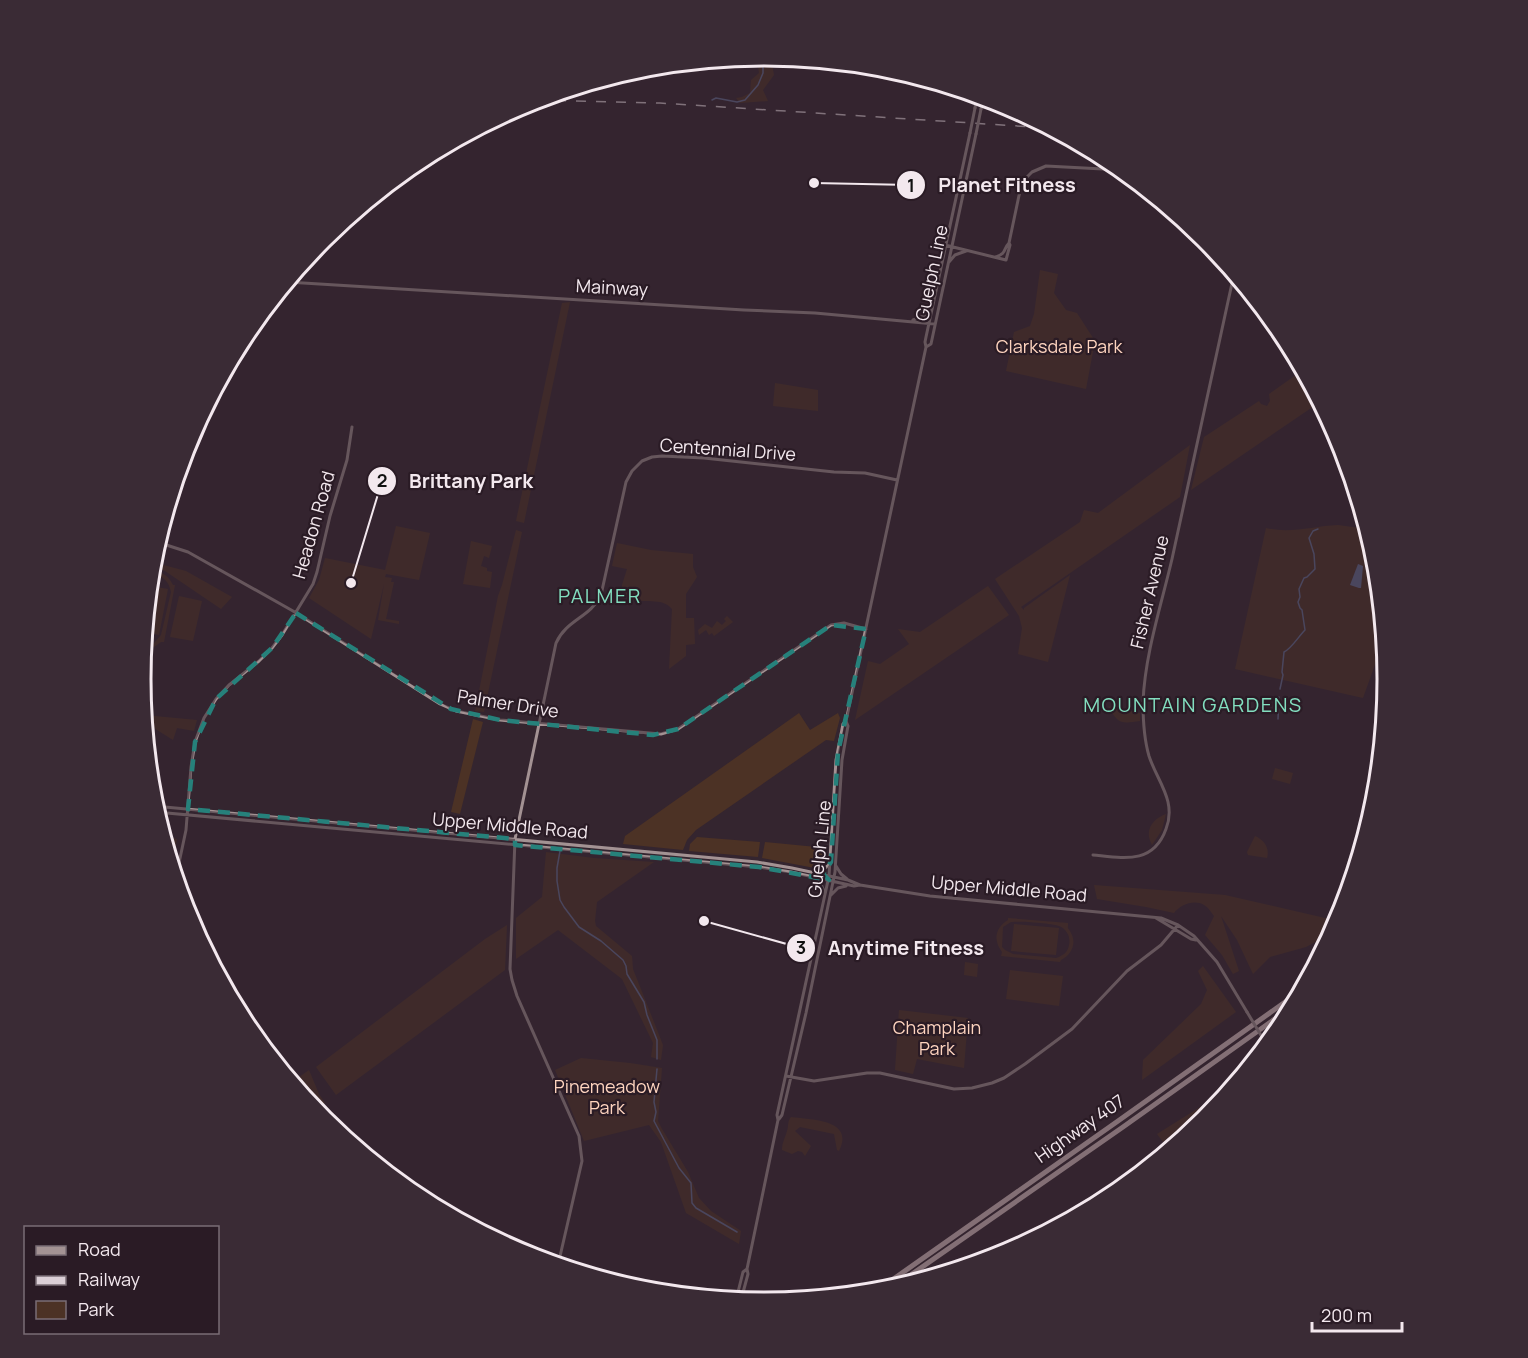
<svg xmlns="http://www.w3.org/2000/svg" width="1528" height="1358" font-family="Manrope,sans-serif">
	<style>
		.green { fill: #4c3225; fill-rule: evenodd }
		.water { fill: #646f96 }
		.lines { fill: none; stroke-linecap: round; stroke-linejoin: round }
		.stream { stroke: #646f96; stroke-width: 1.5 }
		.secondary { stroke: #a39293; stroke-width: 3 }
		.highway { stroke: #e3cacb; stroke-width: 5 }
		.rail { stroke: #dbcfd6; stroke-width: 1.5; stroke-dasharray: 10 10; stroke-linecap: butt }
		.secondary-bridge { stroke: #a39293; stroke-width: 3 }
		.marked { fill: none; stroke: #26817b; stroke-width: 4.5; stroke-dasharray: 12 8; stroke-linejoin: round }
		.labels { text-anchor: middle; stroke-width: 4.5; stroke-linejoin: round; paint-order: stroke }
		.street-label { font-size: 18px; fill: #f3e8ee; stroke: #2a1b25 }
		.park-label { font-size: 18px; fill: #fed4bf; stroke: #2a1b25 }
		.neighbourhood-label { font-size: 20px; letter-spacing: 1.5px; fill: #83dfc0; stroke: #2a1b25 }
		.rim { fill: none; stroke: #f3e8ee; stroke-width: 3 }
		.leader { fill: none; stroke: #f3e8ee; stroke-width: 2 }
		.callout-dot { fill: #f3e8ee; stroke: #2a1b25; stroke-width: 2 }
		.mark-label { font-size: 18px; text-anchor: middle; font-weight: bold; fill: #111 }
		.callout-label { font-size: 20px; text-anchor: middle; font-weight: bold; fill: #f3e8ee; stroke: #2a1b25; stroke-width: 4.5; stroke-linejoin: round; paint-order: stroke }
	</style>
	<rect width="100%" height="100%" fill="#34252f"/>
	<path class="green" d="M760 56 776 57 772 64 774 75 763 90 768 101 740 103 736 98 742 97 750 93 751 80 759 73 758 66 760 64Z
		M1040 270 1058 274 1054 293 1066 310 1077 313 1095 341 1086 389 1006 371 1014 332 1030 326 1034 314Z
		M570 302 524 523 516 521 562 303Z
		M1303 370 1320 402 1191 490 1204 437 1259 401 1261 404 1267 406 1270 401 1269 394Z
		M775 383 818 390V411L773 406Z
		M1190 445 1180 497 1021 607 1024 610V608L1070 575 1048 662 1018 654 1022 628 1019 616 995 579 1080 522 1084 510 1098 513Z
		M1338 525 1367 529 1376 558 1382 622 1377 659 1363 698 1235 669 1266 528C1290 534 1314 526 1338 525Z
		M396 526 430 533 419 580 386 574 385 577 392 578 391 582H394L386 619 399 621V624L378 620 384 584 371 639 309 598 319 580 325 558 385 570Z
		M516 530 522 532 484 712 475 711 498 596 502 585Z
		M471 541 492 546 489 558 484 556 481 566 487 568V571L492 572 490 588 463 584Z
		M617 543 651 550 693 554V567L697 577 686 594V618H694L695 644 686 645V656L669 669 672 609C661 596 644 605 630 598 629 598 623 593 622 592V585L627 569 612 566Z
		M152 562 186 571 232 597 221 609 165 571 152 566Z
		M151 572C161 571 168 575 173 585H175L164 642H161L154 647 144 648V645L154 643 161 635 171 592C169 581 162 574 151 575Z
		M150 586 168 589 159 635 145 632Z
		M988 586 1009 615 855 720 868 661 880 664 909 644 898 629 920 632Z
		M179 596 202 601 193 641 170 637Z
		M727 616 733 622 714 636 712 633 709 635 706 630 699 635 698 630 705 624 712 628 717 621 722 625 726 621 724 619Z
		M1108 706 1140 713V721C1121 724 1118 724 1108 706Z
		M799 713 810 730 838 713 840 718 834 741 826 740 696 830 687 840 683 850 623 844 625 836Z
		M144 715 197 720 194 731 177 728 173 740 149 725H145Z
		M473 719 483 722 460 814 451 812Z
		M1275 768 1293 773 1290 784 1272 779Z
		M1166 814 1162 830 1152 845C1144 831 1152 819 1166 814Z
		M163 835 177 839 172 865Z
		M1255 836C1264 840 1270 848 1267 858L1248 855 1247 852Z
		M697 837 760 842 758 857 689 851 690 844Z
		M765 842 827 848 826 864 820 869 762 858Z
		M546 852 594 858 654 862 597 902 595 921 596 926 632 956 633 969 663 1045 661 1060 651 1057 653 1043 622 979 558 930 516 959V918L542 897Z
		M1094 885 1225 895 1338 921 1331 934 1306 947 1270 957 1253 974 1237 940 1221 916 1239 971 1233 974 1222 955 1205 935 1214 916C1211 912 1208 907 1204 905 1194 899 1180 905 1174 913L1146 907 1097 899Z
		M1008 918 1068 923C1068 932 1067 925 1071 933 1077 944 1071 955 1061 960L1060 962 1001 956 1002 952C993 940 995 928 1008 920ZM1011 922C1020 921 1050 923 1059 926 1067 929 1071 938 1069 945 1068 952 1063 956 1056 958L1013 954 1005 950 1002 947 1003 927Z
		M1014 924 1059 928 1056 955 1011 951Z
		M507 925 505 970 336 1095 316 1067 485 939Z
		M965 962 978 964 977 977 964 975Z
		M1203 966 1236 1012 1142 1080 1143 1060 1201 1004 1207 990 1198 971Z
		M1010 970 1063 976 1059 1006 1006 999Z
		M899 1010 968 1018 964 1068 917 1059 913 1074 895 1070Z
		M581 1058 630 1063 662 1068 658 1121 662 1129 688 1172 699 1198 711 1211 741 1231 739 1244 686 1213 661 1142 649 1125 584 1141 555 1070Z
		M309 1070 319 1094 325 1103 315 1110 292 1082Z
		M1232 1087 1205 1120 1192 1131 1183 1129 1163 1142 1157 1134Z
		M791 1117C811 1120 855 1119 839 1151L837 1150 834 1134 800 1127 795 1131 811 1146 805 1156 802 1152 798 1151 792 1154 782 1150C782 1143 785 1138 787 1131 789 1125 787 1122 791 1117Z"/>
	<path class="water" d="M1358 564 1363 566 1361 588H1359L1350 585Z"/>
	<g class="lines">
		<path class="stream" d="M712 100 716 98 737 102 745 100 758 85 763 73V56
			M1280 689 1283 675 1282 672 1284 652C1291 649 1299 636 1305 630L1302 610 1300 608 1298 602 1300 597 1299 589 1304 578 1307 577 1315 569 1314 554 1309 538 1313 531 1318 529
			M1278 719 1279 697
			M163 835 167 840 168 845 167 847
			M560 851 557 868V881L560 900 564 907 579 927 601 941 623 960 626 966 627 974 644 1002 647 1015 657 1040V1059
			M657 1069 654 1102 656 1112 654 1121 679 1168 691 1183 692 1203 696 1208 737 1232"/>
		<path class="secondary" d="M883 67C903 81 927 84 950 87
			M975 108 977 95
			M981 109 983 97
			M945 245 1006 260 1010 245 1009 243
			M996 257C1007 253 1003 249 1009 243L1021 186 1025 179 1032 172 1046 166 1122 170
			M949 262 955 255 966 251
			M287 282 744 310 815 313 935 324
			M913 320 924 316 932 307
			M926 347 931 344 976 134
			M157 542 188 552 293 611 440 704 456 711 500 720 661 734 678 729 831 625 844 623 866 629
			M154 806 757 862 792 868 848 880 860 885
			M156 812 759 867 791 872 854 886 860 885 930 896 1161 918 1178 925 1194 936 1217 962 1247 1012
			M1093 855C1123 858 1153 865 1166 829 1177 801 1157 781 1149 756 1144 739 1143 719 1143 702 1145 654 1161 606 1172 559 1193 464 1213 369 1234 274
			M836 866 841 874 847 879
			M815 872 823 870 830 864
			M176 877 186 830 191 767 195 742 204 718 216 699 229 685 259 661 272 648 282 635 313 584 317 572 330 516 347 460 352 427
			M814 878 821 884 825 894
			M831 895 838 888 846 886
			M1156 918 1191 939 1196 940
			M786 1076 814 1081 867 1073H880L954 1089 972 1088 992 1083 1004 1078 1025 1064 1072 1029 1127 971 1161 945 1178 925
			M779 1119 782 1115 806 1013 835 872 842 760 848 726 846 721
			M558 1265 582 1161 579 1136 517 996 512 980 510 969 515 839 556 643C567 619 590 618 601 595L626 482 632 471 642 461 652 457 662 456 704 458 834 472 865 473 897 480
			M736 1300 743 1272 747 1269
			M741 1300 748 1274 747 1269 778 1120 777 1115 829 876 836 760 843 724 846 721 926 347 925 342 926 337 970 133"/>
		<path class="highway" d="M892 1288 1123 1127 1293 1006
			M875 1292 1118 1121 1302 990"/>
		<path class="rail" d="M536 100 660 103 1049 128"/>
		<path class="secondary-bridge" d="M970 133 975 108
			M976 134 981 109
			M1247 1012 1265 1042"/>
	</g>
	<path d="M0 0H1528V1358H0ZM296 613 451 709 500 720 653 735 678 729 831 625 866 629 838 752 831 862 823 874 829 880 759 867 515 845V839L188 809 195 742 216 699 272 648Z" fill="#34252f" fill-opacity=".55" fill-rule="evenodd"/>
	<path class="marked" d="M296 613 451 709 500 720 653 735 678 729 831 625 866 629 838 752 831 862 823 874 829 880 759 867 515 845V839L188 809 195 742 216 699 272 648Z"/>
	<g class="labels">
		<g class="street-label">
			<text transform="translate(932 273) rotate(-78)" y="6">Guelph Line</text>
			<text transform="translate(612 288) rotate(3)" y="6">Mainway</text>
			<text transform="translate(728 450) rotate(4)" y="6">Centennial Drive</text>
			<text transform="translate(314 525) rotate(-74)" y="6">Headon Road</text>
			<text transform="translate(1150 592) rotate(-77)" y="6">Fisher Avenue</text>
			<text transform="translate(508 704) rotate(9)" y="6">Palmer Drive</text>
			<text transform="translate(510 826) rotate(5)" y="6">Upper Middle Road</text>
			<text transform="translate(820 849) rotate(-84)" y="6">Guelph Line</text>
			<text transform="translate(1009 889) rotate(5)" y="6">Upper Middle Road</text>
			<text transform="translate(1080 1129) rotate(-35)" y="6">Highway 407</text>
		</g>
		<g class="park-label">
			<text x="1059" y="353">Clarksdale Park</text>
			<text x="937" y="1034">Champlain<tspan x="937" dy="21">Park</tspan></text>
			<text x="607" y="1093">Pinemeadow<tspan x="607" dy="21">Park</tspan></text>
		</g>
		<g class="neighbourhood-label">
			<text x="600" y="603">PALMER</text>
			<text x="1193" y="712">MOUNTAIN GARDENS</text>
		</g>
	</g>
	<path d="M0 0H1528V1358H0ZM151 679a613 613 0 1 1 1226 0a613 613 0 1 1-1226 0Z" fill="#3a2b35" fill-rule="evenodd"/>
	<path class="rim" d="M151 679a613 613 0 1 1 1226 0a613 613 0 1 1-1226 0Z"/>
	<path class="leader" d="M814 183L911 185M351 583L382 481M704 921L801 948"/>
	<g class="callout-dot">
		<circle cx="814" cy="183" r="6"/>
		<circle cx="351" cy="583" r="6"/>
		<circle cx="704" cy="921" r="6"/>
		<circle cx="911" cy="185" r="15"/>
		<circle cx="382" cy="481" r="15"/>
		<circle cx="801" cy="948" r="15"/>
	</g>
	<g class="mark-label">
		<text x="911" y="192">1</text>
		<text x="382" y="487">2</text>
		<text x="801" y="954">3</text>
	</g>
	<g class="callout-label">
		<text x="1007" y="192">Planet Fitness</text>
		<text x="471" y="488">Brittany Park</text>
		<text x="906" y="955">Anytime Fitness</text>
	</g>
	<rect x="24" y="1226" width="195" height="108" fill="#2a1b25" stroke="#7a6d75" stroke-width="1.5"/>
	<rect x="36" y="1246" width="30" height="9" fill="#a39293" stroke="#7a6d75" stroke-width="1.5"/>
	<text x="78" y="1256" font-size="18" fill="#f3e8ee">Road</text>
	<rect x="36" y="1276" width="30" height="9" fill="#dbcfd6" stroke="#7a6d75" stroke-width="1.5"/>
	<text x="78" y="1286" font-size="18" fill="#f3e8ee">Railway</text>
	<rect x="36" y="1301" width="30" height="18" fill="#4c3225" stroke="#7a6d75" stroke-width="1.5"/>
	<text x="78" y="1316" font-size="18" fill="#f3e8ee">Park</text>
	<path d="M1312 1322v9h90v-9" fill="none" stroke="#f3e8ee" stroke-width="3"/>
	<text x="1321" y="1322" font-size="18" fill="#f3e8ee" stroke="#2a1b25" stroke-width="4.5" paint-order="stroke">200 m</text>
</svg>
